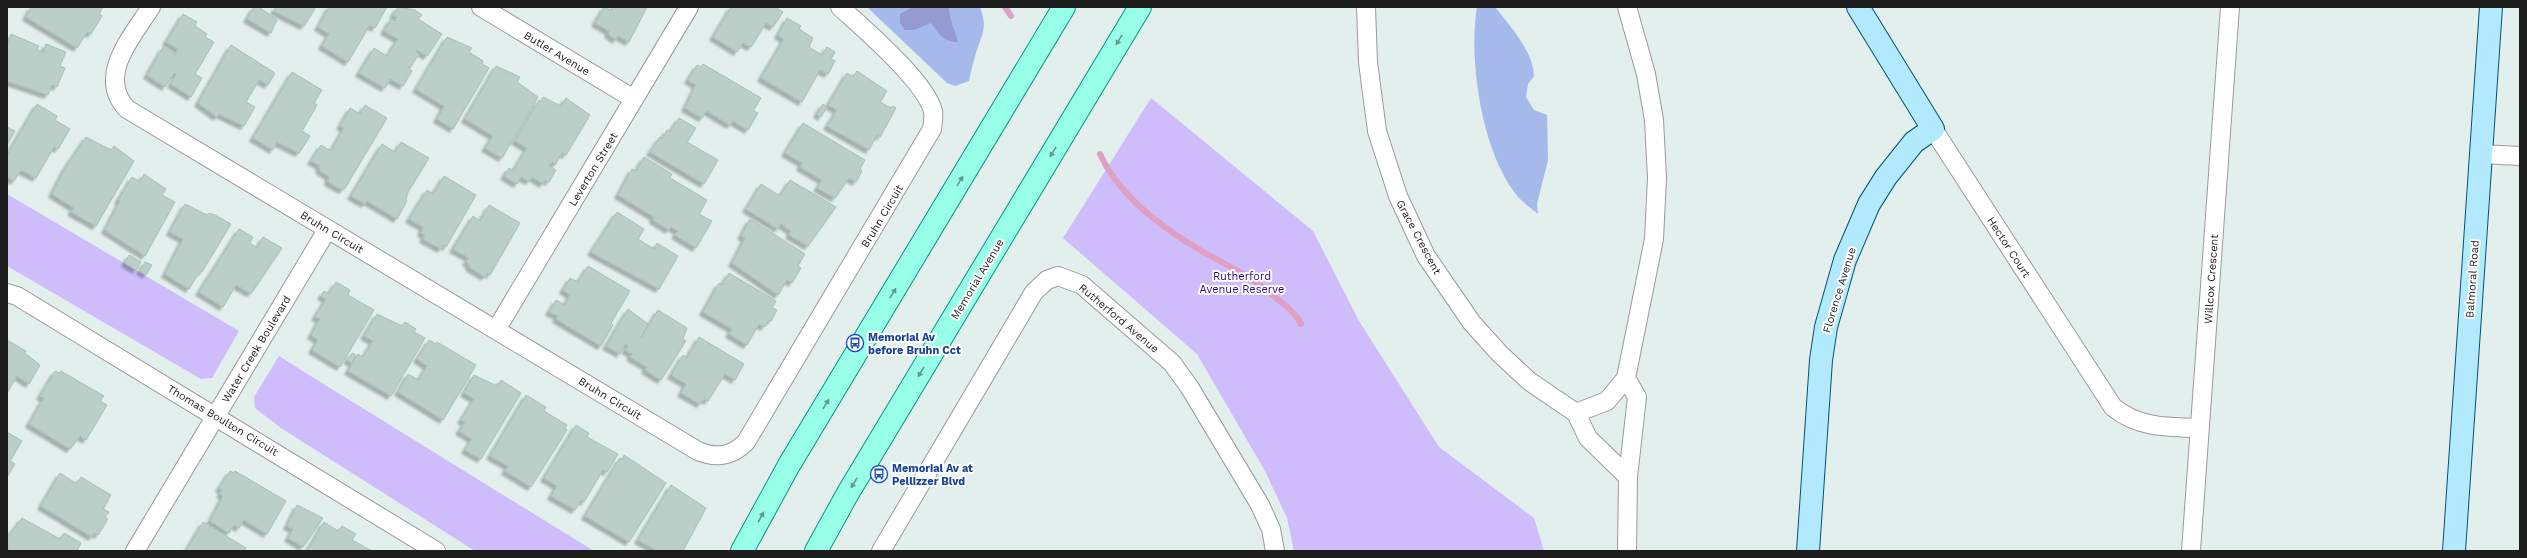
<svg xmlns="http://www.w3.org/2000/svg" width="2527" height="558" font-family="'Work Sans',sans-serif">
	<style>
		.grass { fill: #a5b9eb }
		.forest { fill: #959ad0 }
		.park { fill: #cebcfb }
		.lines { fill: none; stroke-linecap: round; stroke-linejoin: round }
		.stream { stroke: #dea0c3; stroke-width: 6 }
		.building { fill: #bbcec8; stroke: #a4c1b7; filter: url(#shadow) }
		.street-casing { stroke: #9a9a9a; stroke-width: 20 }
		.secondary-casing { stroke: #005177; stroke-width: 24 }
		.primary-casing { stroke: #009683; stroke-width: 24 }
		.street { stroke: #fff; stroke-width: 18 }
		.secondary { stroke: #b3e9fc; stroke-width: 22 }
		.primary { stroke: #97ffe8; stroke-width: 22 }
		.oneway { fill: #60998d }
		.labels { text-anchor: middle; stroke-width: 4; stroke-linejoin: round; paint-order: stroke }
		.street-label { font-size: 11px; fill: #1d1d1d; stroke: #fff }
		.park-label { font-size: 11px; fill: #2a077f; stroke: #fff }
		.transit-label { font-size: 11px; font-weight: bold; fill: #164399; stroke: #fff; text-anchor: start }
	</style>
	<defs>
		<filter id="shadow"><feDropShadow dx="-3.5" dy="3.5" stdDeviation="1" flood-color="#0004"/></filter>
	</defs>
	<rect width="100%" height="100%" fill="#e2efed"/>
	<path class="grass" d="M867 7H980C988 29 982 33 976 53 973 62 971 72 969 81L955 86 947 83Z
		M1477 7H1495C1510 26 1533 51 1534 76L1528 84 1526 97 1534 110 1547 115 1548 160 1537 204 1538 214C1532 209 1525 204 1519 198 1482 156 1468 60 1477 7Z"/>
	<path class="forest" d="M913 7H949C949 19 955 30 958 42 943 42 939 34 931 23L914 30H905L900 23V14Z"/>
	<path class="park" d="M1151 98 1313 231 1359 321 1439 447 1534 518 1544 551H1294L1287 518 1265 471 1197 354 1063 238Z
		M7 194 239 331 212 378 201 379 7 266Z
		M279 356 309 375 594 551H475L281 428 255 408 254 397Z"/>
	<g class="lines">
		<path class="stream" d="M1005 7 1011 16
			M1100 154C1119 197 1165 230 1205 253 1234 269 1250 275 1276 298 1286 306 1296 313 1301 324"/>
	</g>
	<path class="building" d="M31 7H103L99 14 102 16 91 34 87 32 77 48 26 17Z
		M254 7H259L277 20 271 33 247 19Z
		M276 7H316L304 26 274 11Z
		M329 7H387L375 28 370 25 348 62 322 46 329 34 318 27Z
		M398 7 415 10 422 15 418 19 442 34 427 56 417 50 416 52 419 54 410 68 408 67 412 71 403 86 390 79 385 88 359 73 374 48 387 56 398 39 384 31 391 19 395 21 397 17 393 15Z
		M604 7 611 10 612 7H647L629 42 618 36 616 40 608 34 609 31 595 23Z
		M731 7H775L783 12 773 27 766 23 751 47 743 43 737 52 713 37Z
		M183 14 197 22 195 26 207 34 205 37 214 42 195 74 202 78 191 97 171 84 176 74 174 73 165 87 147 75 163 47 175 54 178 49 166 42Z
		M787 18 801 26 799 29 813 38 809 47 822 55 827 47 835 52 831 59 835 61 828 74 820 70 802 102 761 78 784 39 778 35Z
		M11 34 39 46 37 50 43 53 46 44 66 52 60 66 65 68 57 87 52 85 48 95 7 81V44Z
		M447 37 472 48 469 52 483 61 482 64 489 68 453 129 437 119 444 106 416 89Z
		M231 45 275 73 268 85 259 80 246 102 255 107 244 126 219 114 217 117 198 103Z
		M703 64 761 98 753 111 758 113 748 130 733 121 730 125 707 111 702 118 685 108 696 85 688 80 697 65 701 67Z
		M496 66 520 77 517 82 538 97 502 158 485 148 493 136 465 119Z
		M857 71 887 91 880 102 891 108 893 106 896 108 880 137 877 135 869 150 827 126 837 110 828 105 847 73 853 77Z
		M292 72 322 90 314 103 317 105 302 131 310 136 299 153 277 142 273 150 253 138Z
		M543 97 561 106 566 98 590 115 566 155 562 153 555 165 552 162 549 166 556 170 549 182 545 180 543 184 532 177 529 181 521 177 517 184 504 176 509 168 513 171 527 148 515 141 539 100 541 102Z
		M37 104 57 116 55 120 70 129 58 149 54 147 36 178 21 170 14 181 7 177V155Z
		M823 104 827 107 821 117 817 114Z
		M365 105 387 118 345 188 342 190 328 182 329 176 320 171 319 165 311 161 321 145 331 151 344 128 340 126 350 108 360 114Z
		M679 118 696 128 687 142 718 160 704 184 650 152 660 137 662 139 667 130 670 132Z
		M803 123 865 160 860 169 862 171 856 182 849 178 835 198 817 188 822 180 800 167 802 163 785 153Z
		M7 127 15 131 7 145Z
		M86 137 111 150 114 146 134 161 96 226 71 212 74 208 52 194 65 168Z
		M401 142 429 158 408 192 406 200 407 201 397 219 367 201 365 204 351 196 382 144 395 152Z
		M644 157 672 174 670 178 707 200 699 214 712 221 696 248 675 235 678 231 671 227 669 230 653 220 654 217 618 195 632 169 636 171Z
		M144 174 166 189 162 195 175 202 145 256 105 230 120 201 118 200 132 177 140 182Z
		M444 176 476 195 446 247 443 245 441 249 423 239 425 235 421 233 423 227 409 219 427 190 433 194Z
		M790 180 836 207 808 246 789 235 791 231 781 224 778 229 746 209 761 184 780 196Z
		M185 204 207 215 209 213 215 215 231 224 202 272 200 271 189 289 165 274 183 239 170 232Z
		M489 205 520 223 490 275 487 273 485 277 469 267 470 265 466 262 469 258 453 249 473 216 480 221Z
		M617 212 644 229 638 239 654 249 657 243 678 256 659 289 591 252Z
		M750 219 805 254 798 266 801 268 792 283 787 280 778 295 732 263 745 238 741 236Z
		M239 229 253 237 250 243 257 248 263 237 282 248 253 291 250 293 236 285 223 307 199 292Z
		M129 255 141 262 136 270 125 263Z
		M145 262 152 265 146 275 140 271Z
		M588 266 630 291 611 323 613 325 601 346 556 319 558 316 549 312 556 300 565 305 570 295 563 290 570 278 578 282Z
		M729 273 776 301 772 308 777 310 771 321 769 320 764 327 759 324 747 345 729 334 732 329 703 312 719 283 722 285Z
		M336 282 350 290 348 295 374 310 340 367 312 350 318 340 311 335 320 319 315 317 326 299 321 296 324 291 329 294Z
		M628 309 648 324 641 338 658 310 687 328 683 339 686 341 661 380 645 370 647 367 630 357 632 354 625 350 628 346 625 344 620 354 606 346Z
		M377 314 402 326 405 322 416 329 414 332 425 338 391 396 348 371 358 354 363 357 373 341 364 336Z
		M699 337 744 364 735 380 725 374 708 401 704 399 700 404 681 393 686 384 671 375 683 355 687 358Z
		M7 340 26 351 25 353 40 365 29 384 17 376 7 393Z
		M429 340 436 344 437 342 476 365 443 420 398 392 408 374 419 380 427 366 417 359Z
		M352 353 356 355 352 363 347 360Z
		M55 371 59 373 61 371 104 396 100 401 107 405 86 440 80 436 70 449 29 424 44 398 40 396Z
		M474 375 497 386 501 380 521 393 481 459 465 450 472 439 459 431 465 422 461 420 474 399 464 393Z
		M526 395 546 407 544 411 567 425 565 428 567 430 531 487 505 471 508 466 490 456Z
		M576 425 589 433 587 437 618 454 607 472 603 470 584 502 581 500 575 510 551 496 557 486 544 478Z
		M7 432 22 441 10 461 15 464 7 477Z
		M624 455 666 483 629 542 585 516 620 458 622 460Z
		M230 471 234 473 235 471 286 501 267 534 244 520 239 528 234 525 229 533 210 521 223 496 220 494 222 490 219 488Z
		M60 473 77 484 81 477 111 495 103 509 109 512 105 517 108 519 98 535 94 533 92 537 41 506Z
		M671 485 706 508 683 551H657L638 540Z
		M297 505 323 518 303 547 288 538 293 529 287 526Z
		M22 518 60 539 64 533 81 543 77 551H8L7 538Z
		M203 522 246 548 244 551H186Z
		M324 522 338 531 342 526 356 534 352 540 372 551H307Z"/>
	<g class="lines">
		<g class="street-casing">
			<path id="street" d="M151 7C132 37 96 76 127 109L698 451C717 459 732 456 746 442L932 129C933 123 934 117 933 111 925 81 864 29 840 7
				M481 7 634 99
				M1366 7 1368 62 1377 131 1398 196 1426 256 1472 323 1500 354 1529 381 1576 413 1588 438 1628 477
				M1933 129 2113 407C2138 428 2168 427 2200 428
				M2481 154 2520 156
				M7 293 17 296 436 551
				M496 330 689 7
				M1626 378 1637 397 1628 477 1627 551
				M1576 413 1607 401 1626 378 1654 239 1657 178 1654 120 1646 74 1627 7
				M135 551 327 230
				M881 551 1034 292 1047 280 1058 276 1082 285 1172 363 1190 388 1260 505 1271 529 1275 551
				M2191 551 2230 7"/>
		</g>
		<g class="secondary-casing">
			<path id="secondary" d="M1808 551 1821 360 1826 327 1845 260 1869 204 1886 177 1914 142 1933 129 1858 7
				M2454 551 2491 7"/>
		</g>
		<g class="primary-casing">
			<path id="primary" d="M742 551 789 465 1064 7
				M816 551 848 493 1140 7"/>
		</g>
		<use href="#street" class="street"/>
		<use href="#secondary" class="secondary"/>
		<use href="#primary" class="primary"/>
	</g>
	<defs><path id="oneway-solid" d="M-6-.8H1V-3.2L6.5 0L1 3.2V.8H-6Z"/></defs>
	<g class="oneway">
		<use href="#oneway-solid" transform="translate(1119 40) rotate(121)"/>
		<use href="#oneway-solid" transform="translate(1053 152) rotate(121)"/>
		<use href="#oneway-solid" transform="translate(960 181) rotate(-59)"/>
		<use href="#oneway-solid" transform="translate(893 293) rotate(-59)"/>
		<use href="#oneway-solid" transform="translate(921 372) rotate(121)"/>
		<use href="#oneway-solid" transform="translate(826 404) rotate(-59)"/>
		<use href="#oneway-solid" transform="translate(854 483) rotate(121)"/>
		<use href="#oneway-solid" transform="translate(761 517) rotate(-61)"/>
	</g>
	<defs>
		<g id="bus-ring" transform="scale(0.9)"><circle r="9.5" fill="#fff" stroke="#1a4fb4" stroke-width="1.5"/><path d="M-5-6H5V4H4V6H2V4H-2V6H-4V4H-5ZM-3.5-4V0h7V-4ZM-3.5 1.2v1.5H-2V1.2ZM2 1.2v1.5H3.5V1.2Z" fill="#1a4fb4"/></g>
	</defs>
	<g fill-rule="evenodd">
		<use href="#bus-ring" x="855" y="343"/>
		<use href="#bus-ring" x="879" y="474"/>
	</g>
	<g class="labels">
		<g class="street-label">
			<text transform="translate(557 53) rotate(31)" y="4">Butler Avenue</text>
			<text transform="translate(593 169) rotate(-59)" y="4">Leverton Street</text>
			<text transform="translate(882 216) rotate(-59)" y="4">Bruhn Circuit</text>
			<text transform="translate(332 232) rotate(31)" y="4">Bruhn Circuit</text>
			<text transform="translate(1419 237) rotate(62)" y="4">Grace Crescent</text>
			<text transform="translate(2009 247) rotate(57)" y="4">Hector Court</text>
			<text transform="translate(977 279) rotate(-59)" y="4">Memorial Avenue</text>
			<text transform="translate(2211 279) rotate(-86)" y="4">Willcox Crescent</text>
			<text transform="translate(2472 279) rotate(-86)" y="4">Balmoral Road</text>
			<text transform="translate(1839 290) rotate(-73)" y="4">Florence Avenue</text>
			<text transform="translate(1119 318) rotate(40)" y="4">Rutherford Avenue</text>
			<text transform="translate(256 349) rotate(-59)" y="4">Water Creek Boulevard</text>
			<text transform="translate(610 398) rotate(31)" y="4">Bruhn Circuit</text>
			<text transform="translate(223 420) rotate(31)" y="4">Thomas Boulton Circuit</text>
		</g>
		<g class="park-label">
			<text x="1242" y="280">Rutherford<tspan x="1242" dy="13">Avenue Reserve</tspan></text>
		</g>
		<g class="transit-label">
			<text x="868" y="341">Memorial Av<tspan x="868" dy="13">before Bruhn Cct</tspan></text>
			<text x="892" y="472">Memorial Av at<tspan x="892" dy="13">Pellizzer Blvd</tspan></text>
		</g>
	</g>
	<rect width="2527" height="558" fill="none" stroke="#1d1d1d" stroke-width="16"/>
</svg>
